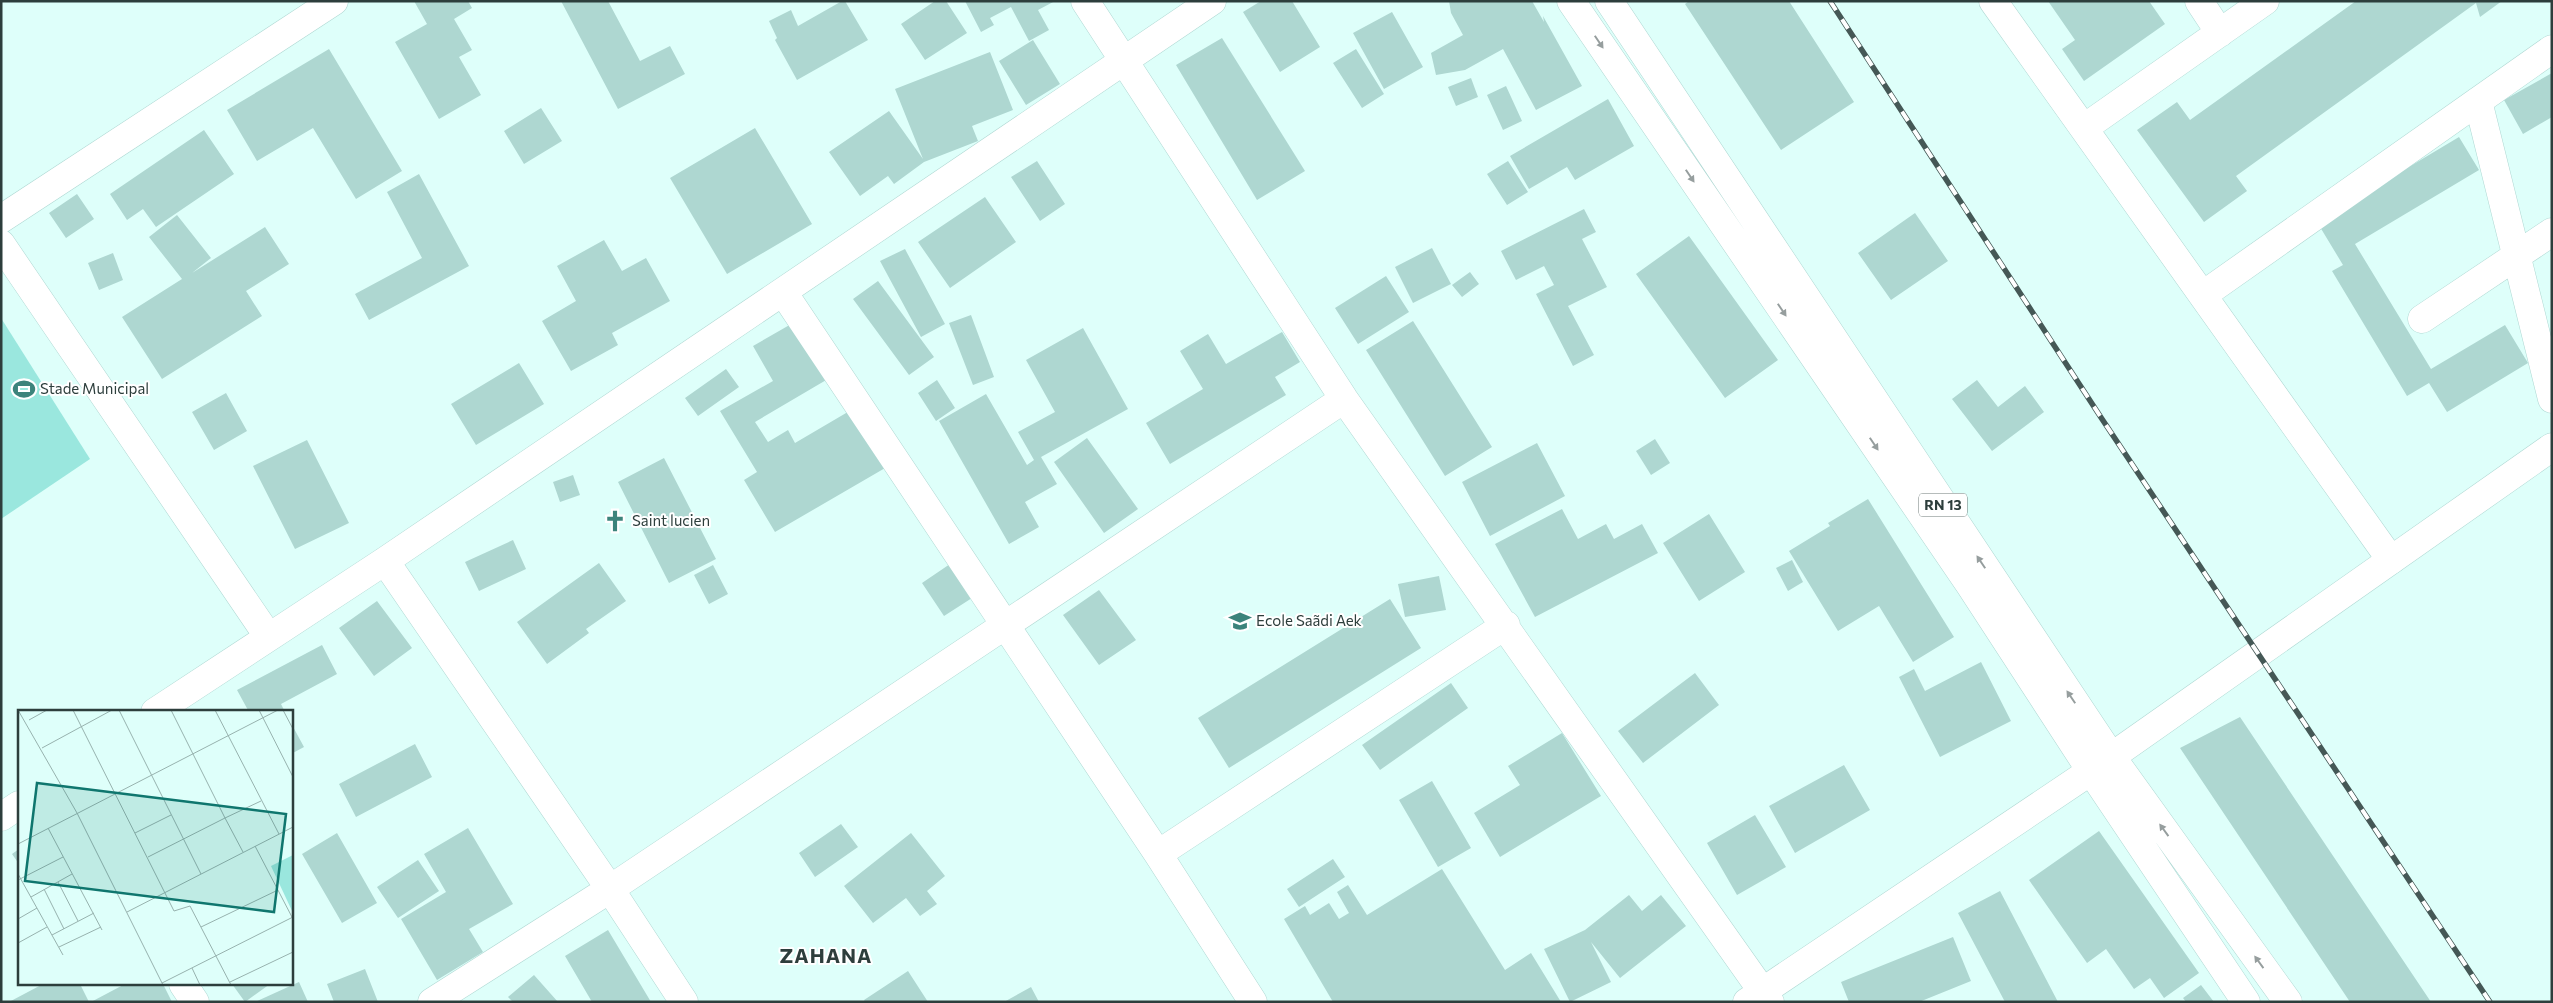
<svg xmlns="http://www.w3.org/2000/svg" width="2553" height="1003" font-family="Commissioner,sans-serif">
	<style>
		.green { fill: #9ae7de }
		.building { fill: #aed7d1 }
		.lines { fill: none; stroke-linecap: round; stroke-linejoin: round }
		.minor-casing { stroke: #afd8d3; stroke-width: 29 }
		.major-casing { stroke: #afd8d3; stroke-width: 29 }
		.highway-casing { stroke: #afd8d3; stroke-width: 29 }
		.minor { stroke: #fff; stroke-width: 28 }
		.major { stroke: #fff; stroke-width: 28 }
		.highway { stroke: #fff; stroke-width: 28 }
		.rail-casing { stroke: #455856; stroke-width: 5.5 }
		.rail { stroke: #fff; stroke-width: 4; stroke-dasharray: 11; stroke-linecap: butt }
		.oneway { fill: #969e9e }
		.labels { text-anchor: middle; stroke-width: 4; stroke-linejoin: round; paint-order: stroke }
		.shield { fill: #fff; stroke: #6c7876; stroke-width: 1 }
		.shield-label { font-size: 14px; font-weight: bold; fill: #2d3e3c }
		.poi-label { font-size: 15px; fill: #2d3e3c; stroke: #fff; text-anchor: start }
		.district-label { font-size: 20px; font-weight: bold; letter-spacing: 1px; fill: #2d3e3c; stroke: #fff }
		.inset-road { fill: none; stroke: #97b2ae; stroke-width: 1 }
		.view { fill: #0f766e; fill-opacity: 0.15; stroke: #0f766e; stroke-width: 2.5 }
		.inset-edge { fill: none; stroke: #2d3e3c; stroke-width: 2.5 }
	</style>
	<rect width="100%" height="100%" fill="#defffa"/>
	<path class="green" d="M1 318 90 459 1 519Z"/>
	<path class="building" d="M414 1H468L472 8 454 19 472 50 459 57 481 95 439 119 395 42 427 24Z
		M561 1H608L640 61 670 46 685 74 618 109Z
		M842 1H845L868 40 797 80 775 40 777 38 769 21 791 10 798 26Z
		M935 1H946L967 33 925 60 901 24Z
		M965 1H1055L1038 10 1049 30 1029 41 1011 7 990 18 994 25 981 32Z
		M1261 1H1292L1320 47 1280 72 1243 12Z
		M1449 1H1532L1544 22 1543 16 1582 86 1536 110 1503 49 1465 70 1436 75 1431 53 1463 35 1451 13Z
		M1689 1H1789L1854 102 1781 150 1685 4Z
		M2048 1H2149L2165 24 2084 81 2062 49 2075 40Z
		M2356 1H2502L2480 17 2476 3 2236 176 2247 191 2204 222 2137 130 2177 102 2190 120Z
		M1392 12 1423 67 1384 89 1353 33Z
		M1222 38 1305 171 1257 200 1176 65Z
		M1033 40 1060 84 1026 105 999 61Z
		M329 49 402 171 356 199 313 128 257 161 227 110Z
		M1356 49 1384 94 1362 108 1333 63Z
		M990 52 1013 110 972 126 978 141 924 162 894 184 888 176 860 196 829 152 889 111 923 159 895 89Z
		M2552 73V117L2523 134 2504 100Z
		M1471 78 1478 97 1456 106 1448 87Z
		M1506 86 1522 121 1503 130 1487 95Z
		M1608 99 1634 146 1575 180 1567 167 1529 189 1510 156Z
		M541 108 562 141 524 164 504 131Z
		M755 128 812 224 727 274 670 178Z
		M204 130 234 174 156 227 143 209 127 220 110 194Z
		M2459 137 2479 170 2355 244 2431 369 2505 325 2528 363 2447 412 2429 383 2407 396 2332 271 2343 265 2317 222Z
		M1037 161 1065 204 1040 221 1011 177Z
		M1508 161 1528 192 1507 205 1487 174Z
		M419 174 469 266 369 320 355 294 422 258 387 192Z
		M77 194 94 219 66 238 49 213Z
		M985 197 1016 242 950 288 918 242Z
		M1584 209 1596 232 1582 239 1607 287 1568 306 1594 355 1573 366 1536 294 1554 285 1544 266 1516 280 1501 251Z
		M1915 213 1948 261 1891 300 1858 253Z
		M177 215 211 258 192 273 265 227 289 264 246 291 262 316 162 379 122 317 182 279 149 237Z
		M1689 236 1778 360 1725 398 1636 274Z
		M604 240 622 271 646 258 670 301 612 333 618 345 571 371 542 321 576 301 557 266Z
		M1432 248 1451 284 1413 303 1395 267Z
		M905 249 945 324 921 337 880 261Z
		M113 253 123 280 99 290 88 263Z
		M1470 272 1479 284 1462 297 1452 285Z
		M1386 276 1409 312 1358 344 1335 308Z
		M878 281 934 357 909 375 853 299Z
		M971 315 994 377 973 385 949 323Z
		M800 319 833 376 755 422 768 442 788 430 795 443 858 406 892 464 775 532 744 480 757 472 720 411 773 381 753 346Z
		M1413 321 1492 447 1445 476 1366 350Z
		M1083 328 1128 409 1041 457 1057 484 1025 502 1039 527 1009 544 939 421 986 394 1027 465 1034 460 1018 432 1055 412 1026 360Z
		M1282 332 1300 362 1275 377 1286 395 1170 464 1146 423 1203 389 1180 351 1208 334 1226 364Z
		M519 363 544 404 476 445 451 404Z
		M726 369 739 387 698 416 685 398Z
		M937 380 955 408 936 421 918 393Z
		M1977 380 1998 407 2025 386 2044 412 1992 451 1952 399Z
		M226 393 247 431 214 450 192 412Z
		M1087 438 1138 509 1104 533 1054 462Z
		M1655 439 1670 463 1651 475 1636 451Z
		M307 440 349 523 295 549 253 466Z
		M1537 443 1565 496 1490 536 1462 482Z
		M664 458 716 559 669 583 618 482Z
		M573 475 580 495 560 502 553 482Z
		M1868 499 1954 637 1913 662 1879 606 1838 631 1789 551 1830 526 1828 523Z
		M1562 509 1578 539 1606 524 1614 539 1642 524 1658 553 1535 617 1495 544Z
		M1709 514 1745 572 1699 601 1663 543Z
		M513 540 526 569 479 591 465 562Z
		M1792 560 1803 582 1788 591 1776 568Z
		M599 563 626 601 586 629 589 633 547 664 517 622Z
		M950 564 972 598 944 616 922 583Z
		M713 565 728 594 709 604 694 575Z
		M1439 576 1446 610 1405 617 1398 584Z
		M1099 590 1136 640 1099 665 1063 615Z
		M1390 599 1421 648 1229 768 1198 718Z
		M377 601 412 648 374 676 339 628Z
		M322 645 337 674 281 704 285 712H249L237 690Z
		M1981 662 2011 721 1940 757 1899 677 1914 669 1925 691Z
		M1695 673 1719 705 1643 763 1618 731Z
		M1451 683 1468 708 1380 770 1362 745Z
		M2240 717 2431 1002H2350L2180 748Z
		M291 723 304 747 291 754Z
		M1562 733 1601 796 1500 857 1474 813 1520 785 1508 766Z
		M415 744 432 777 356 817 339 784Z
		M1844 765 1870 810 1795 853 1769 806Z
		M1432 781 1471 848 1438 867 1399 800Z
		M1755 815 1786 867 1737 895 1707 843Z
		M841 824 858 847 815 877 799 853Z
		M468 828 513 904 469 929 483 952 437 980 401 919 446 892 424 854Z
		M2099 831 2199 973 2164 998 2150 978 2134 989 2106 949 2087 963 2029 880Z
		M337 833 377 903 342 923 302 854Z
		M911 833 945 876 927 891 937 904 920 916 906 898 873 923 844 886Z
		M19 849V864L12 854Z
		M1333 859 1345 877 1299 907 1287 889Z
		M418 860 439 891 398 918 377 887Z
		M1442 869 1505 970 1531 953 1561 1002H1333L1284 919 1305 906 1310 915 1329 903 1339 919 1349 913 1337 892 1348 885 1367 915Z
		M2000 891 2058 1002H2005L1958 913Z
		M1629 895 1642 911 1661 895 1686 926 1620 978 1591 942 1611 982 1570 1002 1544 949 1585 930Z
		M608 930 651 1002H592L565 956Z
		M1953 937 1971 981 1919 1002H1849L1841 982Z
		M365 969 378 1002H334L327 984Z
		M908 971 928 1002H865L864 1000Z
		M534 975 558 1002H513L508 997Z
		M299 982 308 1002H255Z
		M43 984H80L89 1002H9Z
		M125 984H163L172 1002H91Z
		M232 984H270L245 1002Z
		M2201 985 2214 1002H2186L2183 998Z
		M1031 987 1039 1002H1004Z"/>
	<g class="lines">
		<g class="minor-casing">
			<path id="minor" d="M1085 1 1344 399 1770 1002
				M1993 1 2391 560
				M2199 1 2220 33
				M2478 101 2552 399
				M2084 128 2265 1
				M1 219 334 1
				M1 244 268 636
				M783 292 1158 854 1253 1002
				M2203 295 2552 49
				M2422 319 2552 232
				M385 561 610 889 432 1002
				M155 712 385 561 1212 1
				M1 817 19 805
				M1158 854 1506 625
				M183 984 195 1002
				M684 1002 610 889 1344 399"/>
		</g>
		<g class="major-casing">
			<path id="major" d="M1747 1002 2091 771 2552 447"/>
		</g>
		<g class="highway-casing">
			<path id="highway" d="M1571 1 1970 585 2091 771 2246 1002
				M1609 1 2111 756 2288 1002"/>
		</g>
		<use href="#minor" class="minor"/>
		<use href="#major" class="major"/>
		<use href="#highway" class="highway"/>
		<g class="rail-casing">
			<path id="rail" d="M1830 1 2102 419 2490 1002"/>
		</g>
		<use href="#rail" class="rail"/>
	</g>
	<defs><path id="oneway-solid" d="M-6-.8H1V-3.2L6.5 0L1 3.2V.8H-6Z" transform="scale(1.25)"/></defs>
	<g class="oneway">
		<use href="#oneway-solid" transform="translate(1599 42) rotate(56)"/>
		<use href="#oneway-solid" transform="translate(1690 176) rotate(56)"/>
		<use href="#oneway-solid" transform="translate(1782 310) rotate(56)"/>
		<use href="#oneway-solid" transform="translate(1874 444) rotate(56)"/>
		<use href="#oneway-solid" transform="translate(1981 562) rotate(-124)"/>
		<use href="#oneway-solid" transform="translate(2071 697) rotate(-124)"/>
		<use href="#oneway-solid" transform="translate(2164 830) rotate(-126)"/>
		<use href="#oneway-solid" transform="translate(2259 962) rotate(-126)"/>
	</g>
	<defs>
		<g id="stadium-bare" transform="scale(1.725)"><path d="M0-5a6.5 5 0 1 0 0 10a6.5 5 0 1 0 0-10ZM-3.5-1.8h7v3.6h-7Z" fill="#3c837b" stroke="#fff" stroke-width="2.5" paint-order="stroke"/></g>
		<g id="church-bare" transform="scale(1.725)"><path d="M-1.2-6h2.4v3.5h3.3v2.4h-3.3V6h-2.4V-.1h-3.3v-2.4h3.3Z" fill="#3c837b" stroke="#fff" stroke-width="2.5" paint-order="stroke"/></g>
		<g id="school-bare" transform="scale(1.725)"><path d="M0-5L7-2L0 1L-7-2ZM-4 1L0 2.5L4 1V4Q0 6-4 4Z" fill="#3c837b" stroke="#fff" stroke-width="2.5" paint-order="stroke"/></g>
	</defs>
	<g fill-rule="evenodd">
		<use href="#stadium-bare" x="24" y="389"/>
		<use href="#church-bare" x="615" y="521"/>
		<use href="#school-bare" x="1240" y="621"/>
	</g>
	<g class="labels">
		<rect class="shield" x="1919" y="493.5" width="48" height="23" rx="4"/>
		<g class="shield-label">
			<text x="1943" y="510">RN 13</text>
		</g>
		<g class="poi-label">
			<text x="40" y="394">Stade Municipal</text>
			<text x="632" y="526">Saint lucien</text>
			<text x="1256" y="626">Ecole Saãdi Aek</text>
		</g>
		<g class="district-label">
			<text x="826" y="963">ZAHANA</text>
		</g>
	</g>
	<g transform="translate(18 710)">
		<rect width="275" height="275" fill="#defffa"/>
		<path d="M275 145V203L253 156Z" fill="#9ae7de"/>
		<path class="inset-road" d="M0 0 59 103 145 275M55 0 156 201 172 196 213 275M101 0 183 164M197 0 261 124M241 0 275 67M265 0 275 19M11 10 29 0M24 38 94 0M30 118 84 220M117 123 153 105M0 134 260 0M237 136 275 209M225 142 207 108 243 91M130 147 207 108 153 0M0 164 45 245M0 170 45 147M40 172 60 211M26 179 46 219M13 187 54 164M109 202 275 117M0 209 19 198M183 217 260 180M34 225 76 203M0 233 29 217M41 237 83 217M174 258 182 275M212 272 275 242M144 273 275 207"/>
		<path class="view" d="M19 73 268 104 256 202 7 171Z"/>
		<rect width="275" height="275" class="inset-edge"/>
	</g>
	<rect width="2553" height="1003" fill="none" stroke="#2d3e3c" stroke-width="5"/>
</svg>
